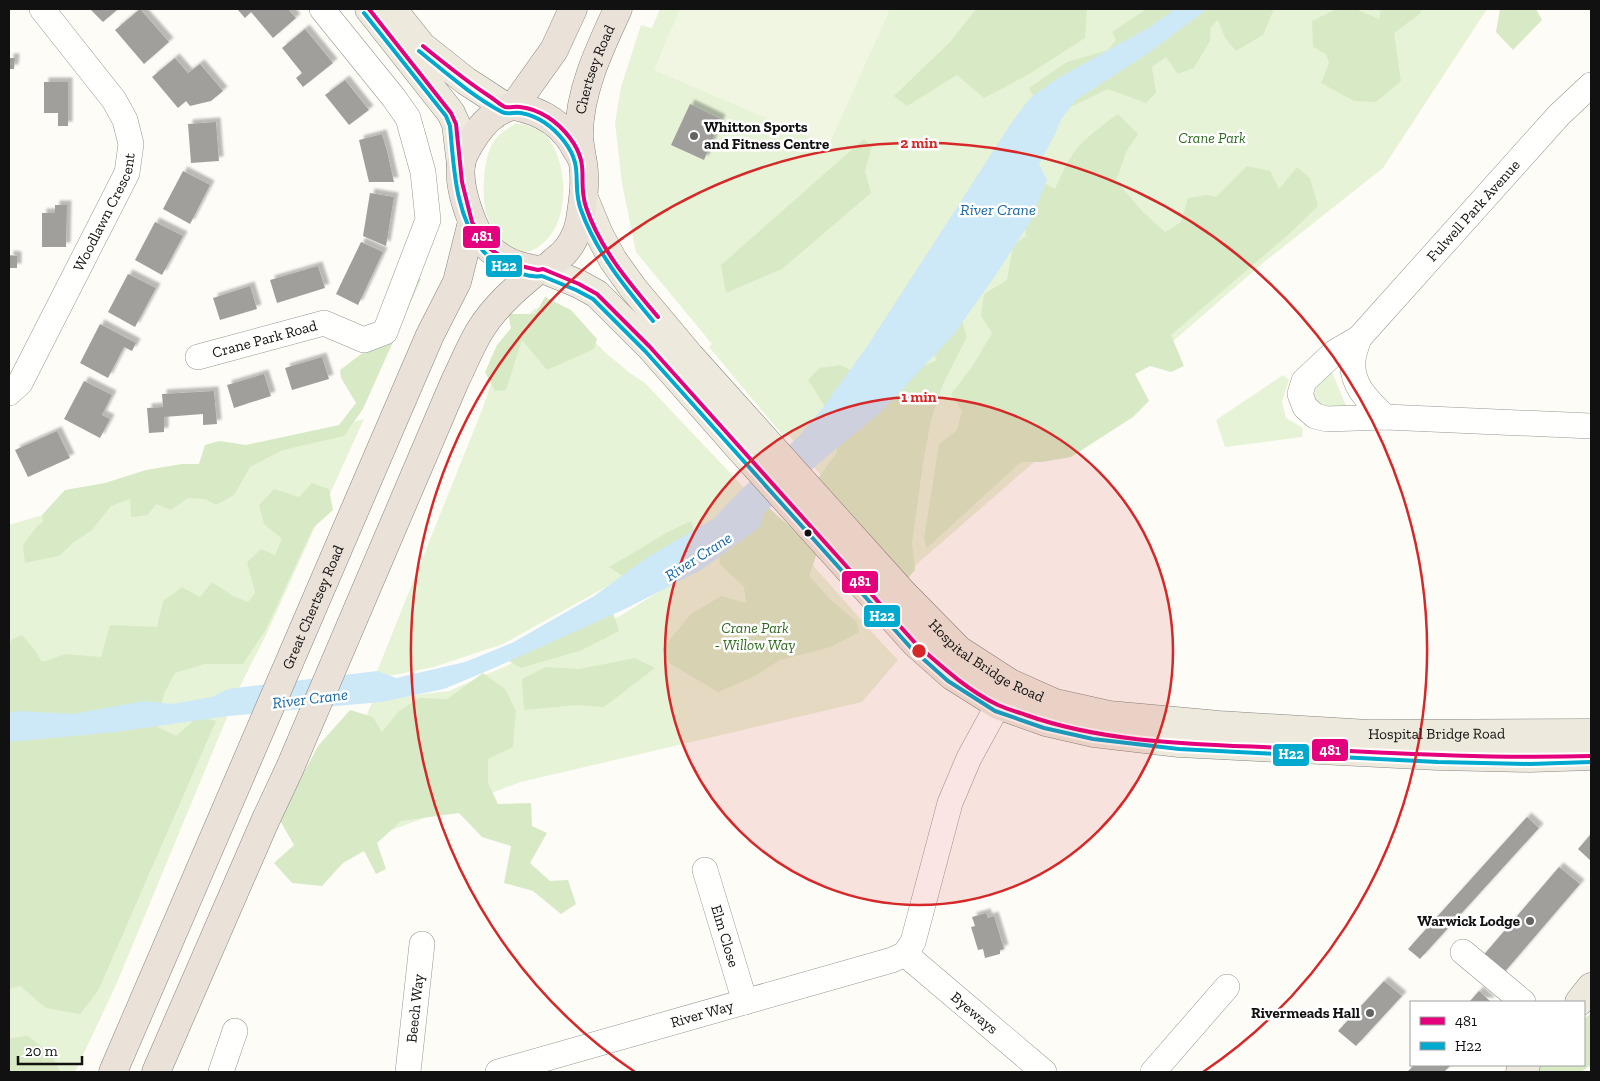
<svg xmlns="http://www.w3.org/2000/svg" width="1600" height="1081" font-family="'Zilla Slab',serif">
	<style>
		.green { fill: #e7f3d7 }
		.forest { fill: #d8eac5 }
		.pitch { fill: #f0f6e1 }
		.water { fill: #cde8f7 }
		.building { fill: #a19f9c; filter: url(#shadow) }
		.lines { fill: none; stroke-linecap: round; stroke-linejoin: round }
		.minor-casing { stroke: #979795; stroke-width: 26 }
		.major-casing { stroke: #858482; stroke-width: 29 }
		.highway-casing { stroke: #858482; stroke-width: 29 }
		.minor { stroke: #fffffe; stroke-width: 25 }
		.major { stroke: #ede9dc; stroke-width: 28 }
		.highway { stroke: #eae1d8; stroke-width: 28 }
		.bus-1-casing { stroke: #fff; stroke-width: 8 }
		.bus-2-casing { stroke: #fff; stroke-width: 8 }
		.bus-1 { stroke: #e5007d; stroke-width: 4 }
		.bus-2 { stroke: #00a9ce; stroke-width: 4 }
		.ring { fill: none; stroke: #d62828; stroke-width: 2.5 }
		.poi-dot { fill: #646362; stroke: #fff; stroke-width: 2 }
		.bus-dot { fill: #111; stroke: #fff; stroke-width: 2 }
		.labels { text-anchor: middle; stroke-width: 5; stroke-linejoin: round; paint-order: stroke }
		.street-label { font-size: 15px; fill: #111; stroke: #fff }
		.poi-label { font-size: 15px; font-weight: bold; fill: #111; stroke: #fff; text-anchor: end }
		.park-label { font-size: 15px; font-style: italic; fill: #2f6b1f; stroke: #fff }
		.water-label { font-size: 16px; font-style: italic; fill: #1768a6; stroke: #fff }
		.centre { fill: #d62828; stroke: #fff; stroke-width: 2.5 }
		.ring-label { font-size: 15px; text-anchor: middle; font-weight: bold; fill: #d62828; stroke: #fff; stroke-width: 5; stroke-linejoin: round; paint-order: stroke }
		.line-badge { stroke: #fff; stroke-width: 2 }
		.badge-label { font-size: 14px; text-anchor: middle; font-weight: bold; fill: #fff }
	</style>
	<defs>
		<filter id="shadow"><feDropShadow dx="4.5" dy="-4.5" stdDeviation="1" flood-color="#0004"/></filter>
	</defs>
	<rect width="100%" height="100%" fill="#fdfcf7"/>
	<path class="green" d="M660 9H1487L1383 168 1263 263 902 577 787 433 784 437 709 347 712 344 636 252 622 183 615 123 621 87 641 25 652 28Z
		M516 123C527 125 539 128 547 136 549 138 551 143 553 146 568 173 569 224 541 245 538 247 534 250 531 251 508 257 492 233 486 213 482 197 483 165 490 149 494 137 505 130 516 123Z
		M544 307 565 313 607 354 630 373 645 383 751 495 624 577 503 644 434 667 374 679 482 410 505 342 534 309Z
		M1332 372 1349 413 1316 408 1312 396 1313 385 1322 377Z
		M1283 375 1289 380 1282 402 1286 418 1303 428 1302 437 1225 447 1216 420Z
		M364 419 266 635 240 686 116 985 75 1072H9V525Z
		M771 518 880 641 898 660 862 702 521 782 309 861 318 832 373 700 449 691 620 616 733 545Z"/>
	<path class="forest" d="M976 9H1085L1087 11 1085 38 1031 73 984 98 957 75 907 106 894 96 951 41Z
		M1146 9H1274L1263 35 1236 51 1225 38 1218 20 1211 27 1210 41 1194 68 1178 74 1166 57 1152 67 1156 93 1146 103 1108 89 1046 119 1029 88 1067 62 1108 50 1116 40 1112 32Z
		M1336 9H1356L1379 19 1381 9H1420L1421 13 1394 33 1401 81 1376 102 1354 101 1321 83 1329 63 1326 54 1313 47 1312 21Z
		M1500 9H1536L1542 20 1513 50 1496 32Z
		M1118 114 1138 134 1126 152 1116 181 1144 213 1165 232 1181 222 1188 198 1207 195 1216 197 1247 166 1270 171 1279 189 1297 167 1310 178 1318 206 1289 234 1171 335 1184 366 1171 372 1150 366 1135 374 1149 401 1133 417 1071 457 1042 462H1021L927 548 924 539 939 444 957 430 962 411 951 394 972 367 992 333 981 316 984 294 1007 280 1013 245 1026 236 1023 216 1044 183 1055 189C1061 175 1068 159 1078 147 1089 135 1105 123 1118 114Z
		M864 139 872 146 865 171 871 193 782 269 726 293 721 265Z
		M414 272 421 279 363 409 344 436 283 450 250 467 234 495 216 505 205 499 188 498 171 510 156 504 148 515 131 517 130 499 111 506 92 530 74 542 59 556 25 563 23 545 37 526 43 522 42 515 65 490 105 483 146 470 182 464H199L205 445 219 441 246 445 339 425 356 403 341 378 340 370 361 354 374 349Z
		M545 297 571 310 597 339 594 349 547 370 522 340 506 390 495 391 485 372 497 345 511 328 508 314H535Z
		M962 320 967 337 943 384 931 420 923 463 912 543 915 570 908 578 817 480 837 452 836 424 808 380 819 368 841 365 871 381 921 367 937 360 930 348Z
		M312 483 329 489 333 510 313 528 265 631 243 664H204L175 673 164 694 156 726 176 736 199 716 216 721 98 991 80 1014 46 1008 20 986 9 989V650L11 640 22 635 34 649 42 662 65 654 101 657 110 625 157 627 163 601 182 587 200 597 212 582 233 596 248 602 255 593 247 562 261 549 275 555 282 539 264 524 259 505 274 489 299 497Z
		M769 508 808 543 818 550 809 576 832 601 857 622 859 632 831 647 780 660 755 676 718 692 669 663 662 649 691 614 721 596 746 603 744 587 720 564 717 533Z
		M691 521 698 543 628 580 609 567 668 532Z
		M609 601 619 631 582 650 521 668 507 660Z
		M635 658 655 668 604 707 576 705 524 710 522 679 546 667 579 669Z
		M483 673 505 689 516 711 513 747 488 759V783L498 804 531 803 532 826 547 833 530 863 550 881 568 880 576 904 561 914 533 891 504 883 511 846 482 837 459 813 401 821 377 843 386 869 376 874 364 851 343 863 322 886 292 883 274 863 294 845 279 819 318 746 350 710 373 717 382 732 399 711 419 698 447 699Z
		M1591 1013V1065L1581 1072H1535L1541 1065H1584V1019Z
		M28 1036 52 1055 60 1072H9V1040L10 1038Z"/>
	<path class="pitch" d="M680 9H890L829 145 654 70Z"/>
	<path class="water" d="M1175 9H1207L1150 52 1076 100 1062 118 1055 134 1039 164 1047 180 1030 222 995 276 954 334 881 412 818 464 764 513 760 527 701 570 627 608 494 668 444 689 381 702 228 716 115 732 9 742V713L18 711 74 714 144 701 172 704 212 697 228 689 377 671 396 678 465 662 512 643 594 596 648 557 713 519 742 489 799 436 821 410 868 345 1010 125 1029 99 1058 78 1150 27Z"/>
	<path class="building" d="M90 9H118L103 22Z
		M140 9 169 42 144 64 115 30Z
		M239 9H288L296 18 273 38 251 12 245 18 238 10Z
		M305 29 333 63 303 87 296 78 302 73 282 48Z
		M9 58H15L14 69H9Z
		M175 58 188 73 200 64 223 91 211 101 190 106 186 101 178 108 152 77Z
		M345 80 369 110 349 125 325 95Z
		M44 82H68V126H58V113H44Z
		M690 104 721 119 704 160 671 145Z
		M216 122 219 161 191 163 188 124Z
		M382 134 387 151 394 182H369L363 157 359 140Z
		M183 171 210 185 190 224 163 209Z
		M370 193 394 197 386 246 363 236Z
		M55 205H67L66 247H42V213H55Z
		M155 222 183 236 162 275 135 260Z
		M361 242 383 252 358 305 336 294Z
		M9 255 17 256V268H9Z
		M318 266 325 288 277 303 270 280Z
		M128 274 156 288 135 327 108 312Z
		M250 286 257 309 220 320 213 298Z
		M100 324 136 343 132 351 124 347 108 378 80 363Z
		M322 357 329 379 292 390 285 368Z
		M264 374 271 396 234 408 227 385Z
		M84 381 112 395 102 415 110 419 100 438 64 419Z
		M214 391 217 424 203 425V414L164 417V432L149 433 147 408 163 407 162 394Z
		M57 431 70 458 28 477 15 450Z
		M1527 817 1539 828 1420 959 1408 949Z
		M1591 834V861L1578 849Z
		M1559 867 1580 884 1501 976 1481 958Z
		M986 913 988 918 994 916 1004 949 1000 950V954L985 958 983 949 978 950 971 927 975 926 972 917Z
		M1384 981 1402 996 1356 1046 1338 1031Z
		M1479 991 1491 1002H1469Z
		M1414 1065H1451L1444 1072H1407Z"/>
	<g class="lines">
		<g class="minor-casing">
			<g id="minor">
				<path d="M1359 338 1335 352 1304 381 1300 394 1305 407 1315 416 1327 419 1385 417 1591 426"/>
				<path id="s1" d="M198 357 324 323 364 340 385 332 428 220 423 172 408 118 394 98 322 9"/>
				<path id="s2" d="M9 393 20 383 127 173 131 144 125 120 114 100 42 9"/>
				<path id="s3" d="M1385 417C1369 401 1351 386 1353 361 1353 354 1357 345 1359 338L1559 115 1591 85"/>
				<path id="s4" d="M705 870 745 1002"/>
				<path d="M1463 952 1523 1002"/>
				<path id="s5" d="M905 954 1044 1072"/>
				<path d="M221 1072 235 1031"/>
				<path id="s6" d="M408 1072 422 944"/>
				<path id="s7" d="M498 1072 892 960 905 954 913 942 950 803 969 758 998 705"/>
				<path d="M1153 1072 1227 987"/>
			</g>
		</g>
		<g class="major-casing">
			<g id="major">
				<path d="M369 9 451 113 456 124 461 165"/>
				<path d="M398 16 422 46 466 81 506 107"/>
				<path id="s8" d="M584 198 599 234 613 260 633 288 690 356 903 593 959 650 1010 683 1055 703 1109 715 1219 725 1369 734 1591 733"/>
				<path d="M543 269 579 284 597 294 650 347 739 448 916 644 952 676 998 705 1046 722 1094 733 1179 743 1438 756 1530 758 1591 756"/>
				<path d="M1579 1002 1591 987"/>
				<path d="M1520 1072 1526 1065"/>
			</g>
		</g>
		<g class="highway-casing">
			<g id="highway">
				<path d="M514 106C541 111 563 123 576 149 579 154 582 158 583 163 586 182 583 201 580 220 578 234 569 250 558 258 553 262 548 268 542 269 537 271 529 268 524 267 511 264 500 258 490 249 473 234 458 188 461 165 462 155 470 143 476 134 485 121 497 109 514 106Z"/>
				<path d="M514 106 554 50 573 9"/>
				<path id="s9" d="M582 158C581 150 579 142 579 135 579 91 600 48 618 9"/>
				<path id="s10" d="M113 1072 430 335 457 282 472 222"/>
				<path d="M156 1072 266 819 289 770 455 381C463 365 470 347 479 332 494 307 516 288 538 270"/>
			</g>
		</g>
		<use href="#minor" class="minor"/>
		<use href="#major" class="major"/>
		<use href="#highway" class="highway"/>
		<g class="bus-1-casing">
			<path id="bus-1" d="M369 9 451 113 456 124 462 182 472 222 489 248 512 264 538 270 543 269 579 284 597 294 650 347 916 644C941 666 967 690 998 705 1007 709 1017 712 1026 715 1108 744 1199 744 1284 748 1387 753 1489 759 1591 756
				M423 46C445 64 466 81 489 96 494 99 500 105 505 107 510 108 516 106 520 107 540 109 558 122 570 138 591 166 577 180 586 207 600 249 630 284 658 317"/>
		</g>
		<g class="bus-2-casing">
			<path id="bus-2" d="M364 13 446 116 450 126C454 169 455 215 483 251 488 257 496 261 502 265 512 272 530 278 542 276L576 290 593 299 645 351 911 648 948 681 995 711 1044 728 1093 739 1179 749 1438 762 1530 764 1591 762
				M419 51C445 72 472 96 502 112 507 115 514 112 521 113 538 116 553 127 564 141 585 168 571 183 581 210 596 252 625 287 653 321"/>
		</g>
		<use href="#bus-1" class="bus-1"/>
		<use href="#bus-2" class="bus-2"/>
	</g>
	<circle cx="919" cy="651" r="254" fill="#d62828" fill-opacity=".12"/>
	<g class="ring">
		<circle cx="919" cy="651" r="254"/>
		<path d="M635 1072A508 508 0 1 1 1203 1072"/>
	</g>
	<g class="poi-dot">
		<circle cx="694" cy="136" r="5"/>
		<circle cx="1530" cy="921" r="5"/>
		<circle cx="1370" cy="1013" r="5"/>
	</g>
	<circle class="bus-dot" cx="808" cy="533" r="4.5"/>
	<g class="labels">
		<g class="street-label">
			<text dy="5" stroke="none"><textPath href="#s9" startOffset="91">Chertsey Road</textPath></text>
			<text dy="5" stroke="none"><textPath href="#s3" startOffset="262">Fulwell Park Avenue</textPath></text>
			<text dy="5" stroke="none"><textPath href="#s2" startOffset="206">Woodlawn Crescent</textPath></text>
			<text dy="5" stroke="none"><textPath href="#s1" startOffset="69">Crane Park Road</textPath></text>
			<text dy="5" stroke="none"><textPath href="#s10" startOffset="506">Great Chertsey Road</textPath></text>
			<text dy="5" stroke="none"><textPath href="#s8" startOffset="619">Hospital Bridge Road</textPath></text>
			<text dy="5" stroke="none"><textPath href="#s8" startOffset="1084">Hospital Bridge Road</textPath></text>
			<text dy="5" stroke="none"><textPath href="#s4" startOffset="69">Elm Close</textPath></text>
			<text dy="5" stroke="none"><textPath href="#s6" startOffset="64">Beech Way</textPath></text>
			<text dy="5" stroke="none"><textPath href="#s5" startOffset="91">Byeways</textPath></text>
			<text dy="5" stroke="none"><textPath href="#s7" startOffset="212">River Way</textPath></text>
		</g>
		<g class="poi-label">
			<text x="704" y="132" text-anchor="start">Whitton Sports<tspan x="704" dy="17">and Fitness Centre</tspan></text>
			<text x="1520" y="926">Warwick Lodge</text>
			<text x="1360" y="1018">Rivermeads Hall</text>
		</g>
		<g class="park-label">
			<text x="1212" y="143">Crane Park</text>
			<text x="755" y="633">Crane Park<tspan x="755" dy="17">- Willow Way</tspan></text>
		</g>
		<g class="water-label">
			<text x="998" y="215">River Crane</text>
			<text transform="translate(698 556) rotate(-33)" y="6">River Crane</text>
			<text transform="translate(310 698) rotate(-7)" y="6">River Crane</text>
		</g>
	</g>
	<circle cx="919" cy="651" r="8" class="centre"/>
	<g class="ring-label">
		<text x="919" y="148">2 min</text>
		<text x="919" y="402">1 min</text>
	</g>
	<g class="line-badge">
		<rect x="462" y="225" width="39" height="24" rx="5" fill="#e5007d"/>
		<rect x="485" y="254" width="38" height="24" rx="5" fill="#00a9ce"/>
		<rect x="841" y="570" width="38" height="24" rx="5" fill="#e5007d"/>
		<rect x="863" y="604" width="38" height="24" rx="5" fill="#00a9ce"/>
		<rect x="1311" y="738" width="38" height="24" rx="5" fill="#e5007d"/>
		<rect x="1272" y="743" width="38" height="24" rx="5" fill="#00a9ce"/>
	</g>
	<g class="badge-label">
		<text x="482" y="241">481</text>
		<text x="504" y="271">H22</text>
		<text x="860" y="586">481</text>
		<text x="882" y="621">H22</text>
		<text x="1330" y="755">481</text>
		<text x="1291" y="759">H22</text>
	</g>
	<rect width="1600" height="1081" fill="none" stroke="#111111" stroke-width="20"/>
	<rect x="1410" y="1001" width="175" height="65" fill="#ffffff" stroke="#a0a0a0"/>
	<rect x="1420" y="1017" width="25" height="8" fill="#e5007d" stroke="#a0a0a0"/>
	<text x="1455" y="1026" font-size="15" fill="#111111">481</text>
	<rect x="1420" y="1042" width="25" height="8" fill="#00a9ce" stroke="#a0a0a0"/>
	<text x="1455" y="1051" font-size="15" fill="#111111">H22</text>
	<path d="M18 1056v8h64v-8" fill="none" stroke="#111111" stroke-width="2.5"/>
	<text x="25" y="1056" font-size="15" fill="#111111" stroke="#ffffff" stroke-width="4" paint-order="stroke">20 m</text>
</svg>
